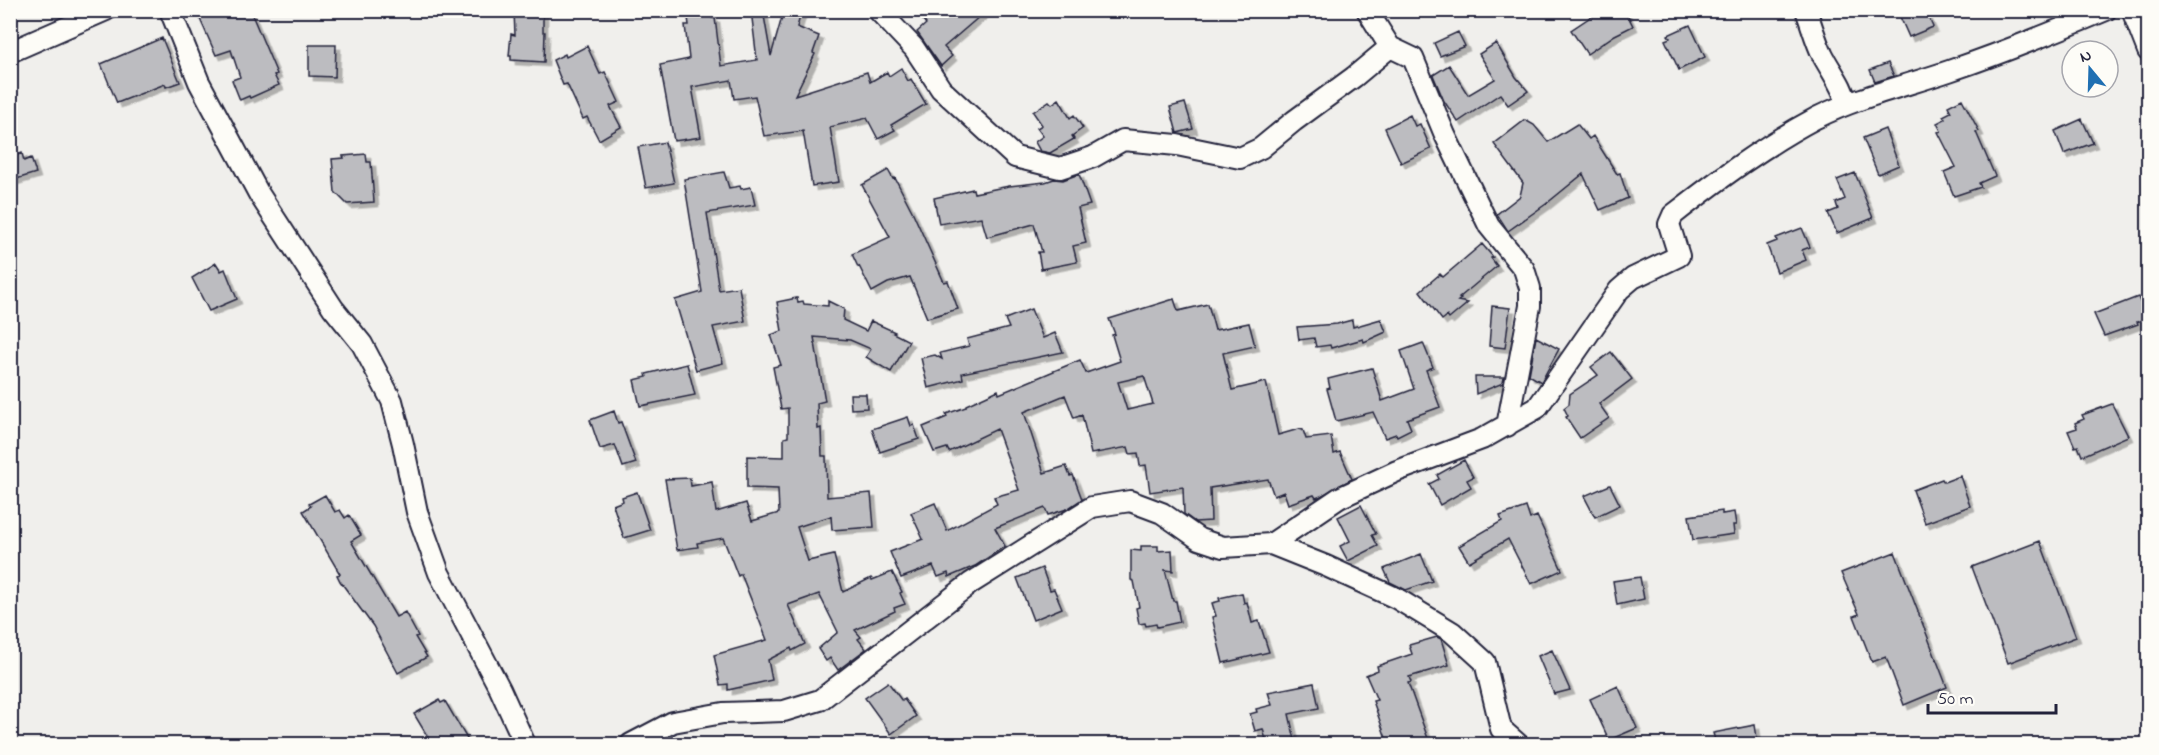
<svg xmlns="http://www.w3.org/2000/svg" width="2159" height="755" font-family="'Indie Flower',sans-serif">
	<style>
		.building { fill: #bcbcc0; stroke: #22223b; stroke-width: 1.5; fill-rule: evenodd; filter: url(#shadow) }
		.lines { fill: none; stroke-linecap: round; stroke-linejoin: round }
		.street-casing { stroke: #22223b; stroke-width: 24 }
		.street { stroke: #fdfcf7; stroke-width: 20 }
	</style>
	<defs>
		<filter id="shadow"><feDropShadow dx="4.5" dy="4.5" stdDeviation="0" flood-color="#0004"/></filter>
	</defs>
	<rect width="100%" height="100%" fill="#f0efec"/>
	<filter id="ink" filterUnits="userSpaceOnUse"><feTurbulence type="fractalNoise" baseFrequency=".0167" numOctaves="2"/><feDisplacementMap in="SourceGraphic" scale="12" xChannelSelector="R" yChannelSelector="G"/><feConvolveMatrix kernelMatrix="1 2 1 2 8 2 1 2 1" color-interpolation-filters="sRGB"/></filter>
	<g filter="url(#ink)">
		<path class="building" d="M196 10H250L277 74 274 75 279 85 250 98 249 96 240 100 232 80 240 77 231 50 216 55Z
			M687 10H709V14L712 13V18H715L721 66 757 60 751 10H763L771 56 784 10H802L797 27 819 36 813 53 815 54 795 95 867 72 870 82 887 72 889 76 901 68 908 81 911 79 926 104 891 125 895 130 878 139 867 118 830 127 839 182 812 186 803 131 764 136 755 96 734 99 731 80 692 87 701 137 674 141 660 65 689 59 685 25H689Z
			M915 10H987L944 47 952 56 941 66 917 32 926 24Z
			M1601 10H1625L1633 26 1615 35 1587 54 1571 30Z
			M1897 10H1925L1933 27 1909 37Z
			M514 11H543V32H545L544 62 511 60V56H509L511 34 515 35Z
			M1690 25 1705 57 1679 70 1665 40 1670 38 1668 35Z
			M1458 32 1465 46 1440 56 1434 43Z
			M162 38 180 82 166 87 165 84 117 103 101 64Z
			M1496 43 1516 77 1528 91 1508 105 1500 94 1458 122 1444 101 1433 75 1449 65 1468 95 1495 79 1479 54Z
			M309 45H336L335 77 309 76Z
			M587 46 600 74 605 72 619 102 610 106 621 127 599 140 587 117 583 119 567 84 563 85 553 60 565 54 566 57Z
			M1888 63 1894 76 1875 82 1870 70Z
			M1059 99 1070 118 1074 115 1083 128 1072 136 1074 139 1050 153 1040 151 1035 142 1043 136 1037 128 1042 125 1033 112 1049 101 1052 104Z
			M1962 99 1979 131 1976 132 1995 176 1979 183 1981 187 1954 196 1944 172 1956 167 1938 132 1941 131 1937 123 1945 119 1943 116 1951 112 1948 106Z
			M1185 103 1193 129 1177 133 1170 107Z
			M1410 115 1415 126 1420 124 1431 149 1401 163 1385 128Z
			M2082 119 2093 143 2064 154 2055 131Z
			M1525 120 1534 125 1548 142 1577 124 1589 139 1593 136 1617 174 1620 173 1628 198 1600 210 1583 174 1546 204 1508 231 1497 214 1520 196 1523 183 1494 144Z
			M1885 129 1899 165 1878 174 1863 138Z
			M665 142 674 183 646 188 638 147Z
			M22 153 24 161 31 158 36 173 10 181V158Z
			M366 154 367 162H371L374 202 347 204 335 192 332 159 344 158 343 156Z
			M888 170 893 179 895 178 913 213 944 282 948 281 958 309 927 318 910 277 888 283 872 292 859 266 858 267 852 254 890 237 862 185Z
			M724 172 729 188 740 186 741 189 751 187 755 205 707 213 719 290 739 287 745 321 713 327 723 363 696 370 675 300 702 292 684 179Z
			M1855 173 1873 218 1837 233 1828 213 1838 209 1836 203 1845 199 1837 180Z
			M1079 174 1090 205 1078 208 1086 243 1073 246 1077 262 1041 269 1038 252H1042L1034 224 987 237 981 217 939 224 934 198 973 189 974 193 1009 186 1045 182 1054 179 1063 180Z
			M1802 228 1810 247 1802 250 1806 260 1777 272 1767 245 1777 241 1776 238Z
			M1482 244 1493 257 1491 258 1497 266 1459 298 1461 299 1458 301 1468 303 1449 319 1447 316 1442 320 1420 291 1440 274 1443 277Z
			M216 263 221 271 225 269 237 299 209 311 192 278Z
			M2138 297 2147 318 2137 322 2138 324 2104 336 2094 314Z
			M797 298 798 302 803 301 804 304 828 306V301L844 309 843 320 866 331 871 321 895 332 893 333 909 341 891 372 866 357 871 349 850 340 814 337 825 401 817 403 818 429 821 428 822 456H826L827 497 871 493 874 527 832 530 831 516 797 527 808 561 834 555 843 592 871 578 872 580 892 572 902 592 900 593 905 604 894 608 895 611 855 630 861 637 858 639 866 649 838 670 830 658 826 661 818 649 838 632 819 594 788 605 805 644 792 651 791 648 768 660 772 680 728 690V684L720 685 714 655 767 640 741 574 738 576 723 538 697 543 698 547 677 550 665 479 690 478 691 486 712 482 716 512 746 503 752 521 779 513 778 489 747 488V456L784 457V438L788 437V408L781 409 773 367 781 365 771 335 782 331 777 302Z
			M1174 299 1178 311 1208 304 1215 330 1249 323 1255 346 1223 353 1232 390 1266 382 1278 435 1299 429 1303 430 1306 439 1331 436 1334 454 1340 452 1352 479 1321 496 1316 498 1314 495 1288 504 1284 492 1274 496 1268 479 1210 488 1211 521 1195 522 1184 514 1183 487 1150 492 1146 465 1140 466 1138 453 1130 454 1128 447 1091 454 1082 415 1074 418 1065 395 1024 412 1044 473 1066 466 1070 476 1073 475 1082 499 1067 509 1048 515 1045 508 995 528 1005 546 975 566 949 577 948 573 938 577 933 566 901 578 890 552 923 539 911 513 935 503 947 531 997 504 994 497 1019 490 997 429 949 452 947 448 934 452 923 427 947 417 946 414 966 407V405L992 393 998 390 999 394 1080 360 1086 373 1120 361 1112 335 1115 334 1109 319ZM1144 376 1153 404 1127 410 1118 382Z
			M1492 306 1510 308 1505 348 1489 346Z
			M1031 309 1043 338 1055 333 1063 352 962 373 963 379 928 388 921 358 935 355 942 359 940 353 969 346 967 339 1009 328 1005 319Z
			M1381 319 1386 332 1364 342 1363 339 1331 348 1330 345 1316 347 1314 338 1299 340 1297 327 1337 324 1352 320 1353 327Z
			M1536 337 1559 349 1541 382 1529 375Z
			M1423 343 1433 367 1426 370 1440 407 1407 419 1411 429 1397 436 1396 434 1385 438 1373 412 1336 421 1327 389 1330 388 1328 379 1372 368 1382 401 1414 389 1401 351Z
			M1611 352 1632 379 1599 404 1609 418 1580 438 1566 417 1568 416 1564 408 1569 404 1570 394 1598 375 1591 367Z
			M687 364 695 395 640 406 634 380 647 377 646 374Z
			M1475 377H1504L1503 383 1476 394Z
			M850 394H866L867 408 851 409Z
			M2112 404 2128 436 2082 456 2078 446 2075 447 2068 431 2077 428 2075 423 2084 419 2082 415Z
			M614 411 618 423 621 422 636 463 623 467 615 445 600 449 590 420Z
			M908 417 911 426 914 425 919 439 880 452 872 429Z
			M1464 460 1473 477 1467 480 1471 487 1440 505 1429 484 1439 479 1437 475Z
			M1960 476 1970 506 1925 523 1913 490 1942 479 1944 482Z
			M1610 485 1620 505 1595 517 1584 496Z
			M637 492 650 530 624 538 613 505 623 501 622 497Z
			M325 495 335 512 340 510 345 518 349 515 361 535 351 541 396 617 405 612 418 636 415 637 427 657 398 673 373 626 340 581 337 575 340 574 303 511 311 506 309 504Z
			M1361 505 1376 534 1372 535 1378 546 1348 561 1340 546 1350 541 1338 517Z
			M1526 507 1530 519 1537 516 1562 570 1531 584 1508 539 1469 562 1459 546 1502 521 1500 516Z
			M1722 511V514L1734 512 1736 525H1733L1734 534 1693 540 1689 516Z
			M2040 541 2076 637 2008 663 1972 567Z
			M1141 546H1158V551L1172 550 1173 571 1165 570 1173 601H1176L1180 622 1157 627 1156 624 1146 626 1145 623 1139 624 1136 608 1139 607 1134 581 1131 580V550L1141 551Z
			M1895 552 1947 687 1904 705 1886 657 1872 662 1854 616 1859 614 1841 573Z
			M1421 554 1432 581 1406 590 1390 582 1384 569Z
			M1042 568 1050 590 1054 589 1062 608 1033 620 1017 578Z
			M1640 577 1644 599 1617 605 1613 581Z
			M1242 593 1244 603 1247 602 1252 623 1259 621 1269 652 1223 663 1212 617 1216 616 1212 603 1220 601 1219 598Z
			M1437 637 1441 639 1449 665 1409 677 1411 682 1408 683 1430 744H1388L1373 701 1377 700 1366 675 1378 670 1377 666 1412 654 1409 645Z
			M1552 650 1570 690 1554 694 1538 656Z
			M888 682 902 701 904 699 916 716 891 734 865 698Z
			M1314 683 1319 708 1289 714 1296 744H1267L1263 729 1255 731 1250 714 1257 712 1256 709 1272 705 1268 692Z
			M1618 686 1637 728 1609 740 1590 699Z
			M439 700 441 703 445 701 470 744H432L414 714Z
			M1755 725 1758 744H1716L1713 733Z"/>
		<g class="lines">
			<g class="street-casing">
				<path id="street" d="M170 10 199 82 259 194 333 308 362 344 392 401 403 444 417 512 439 573 500 689 525 744
					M878 10 914 48 941 89 1015 157 1060 168 1093 157 1123 140 1177 145 1240 158 1261 148 1294 121 1354 77 1390 47 1413 58 1445 135 1489 226 1524 269 1530 288V306L1507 426
					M1367 10 1390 47
					M1806 10C1812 26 1816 42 1823 56 1832 73 1843 86 1847 104
					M2132 10 2148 51
					M10 52 106 10
					M1271 544 1339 498 1397 471 1482 439 1537 408 1619 290 1633 278 1679 256 1669 224 1673 215C1719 179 1765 145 1816 118 1858 97 1905 86 1949 71 2002 53 2054 32 2106 10
					M631 744 673 722 723 713 784 711 820 700 971 583 1092 507 1130 501 1162 513 1199 539 1223 547 1271 544 1326 566 1396 598 1452 632 1485 662 1501 729 1518 744"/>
			</g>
			<use href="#street" class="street"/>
		</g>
	</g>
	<rect width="2159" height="755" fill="none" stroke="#fdfcf7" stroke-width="36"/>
	<rect x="18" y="18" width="2123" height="719" fill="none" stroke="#22223b" stroke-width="2" filter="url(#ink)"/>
	<g transform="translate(2090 69) rotate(341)"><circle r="28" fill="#fdfcf7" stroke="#a5a5ac" stroke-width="1.5"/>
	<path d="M0-4.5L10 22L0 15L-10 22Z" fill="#1f6fb2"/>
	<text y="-9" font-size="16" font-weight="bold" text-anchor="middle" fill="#22223b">N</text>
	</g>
	<path d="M1928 704v9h128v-9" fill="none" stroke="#22223b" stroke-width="3"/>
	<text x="1937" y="704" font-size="18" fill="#22223b" stroke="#fdfcf7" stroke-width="4.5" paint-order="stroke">50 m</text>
</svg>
